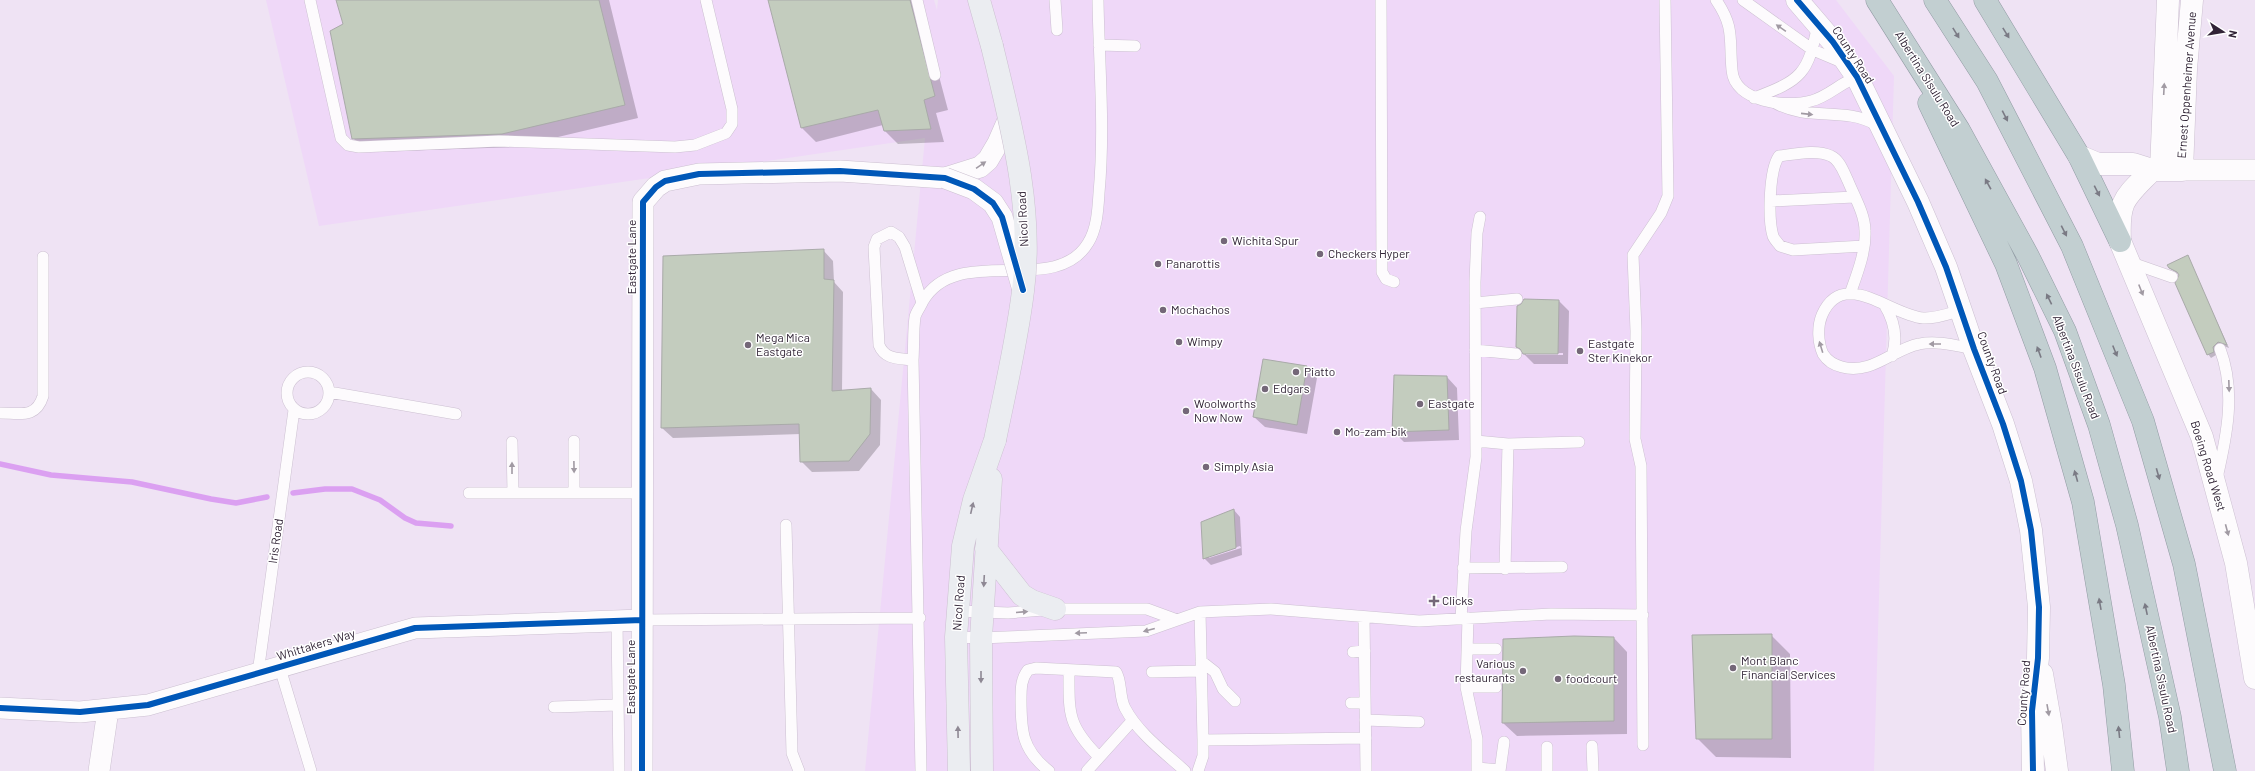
<svg xmlns="http://www.w3.org/2000/svg" width="2255" height="771" font-family="Barlow,sans-serif">
	<style>
		.built { fill: #efd8f8 }
		.shadow { fill: #0003; fill-rule: evenodd }
		.lines { fill: none; stroke-linecap: round; stroke-linejoin: round }
		.stream { stroke: #dba0f1; stroke-width: 5.5 }
		.building { fill: #c3ccbe; stroke: #a9aaa9 }
		.service-casing { stroke: #ccc0d1; stroke-width: 12 }
		.minor-casing { stroke: #ccc0d1; stroke-width: 22 }
		.tertiary-casing { stroke: #ccc0d1; stroke-width: 23 }
		.secondary-casing { stroke: #ccc0d1; stroke-width: 23 }
		.motorway-casing { stroke: #929ca4; stroke-width: 23 }
		.service { stroke: #fdfbfd; stroke-width: 11 }
		.minor { stroke: #fdfbfd; stroke-width: 21 }
		.tertiary { stroke: #fdfbfd; stroke-width: 22 }
		.secondary { stroke: #ebedf1; stroke-width: 22 }
		.motorway { stroke: #c2cfd1; stroke-width: 22 }
		.minor-bridge-casing { stroke: #ccc0d1; stroke-width: 22; stroke-linecap: butt }
		.secondary-bridge-casing { stroke: #ccc0d1; stroke-width: 23; stroke-linecap: butt }
		.minor-bridge { stroke: #fdfbfd; stroke-width: 21 }
		.secondary-bridge { stroke: #ebedf1; stroke-width: 22 }
		.cycleway-casing { stroke: #fff; stroke-width: 8 }
		.cycleway { stroke: #0057b8; stroke-width: 6 }
		.oneway { fill: #a19aa3 }
		.oneway2 { fill: #7a7a84 }
		.oneway3 { fill: #8e8894 }
		.poi-dot { fill: #746778; stroke: #fff; stroke-width: 1.5 }
		.labels { text-anchor: middle; stroke-width: 3; stroke-linejoin: round; paint-order: stroke }
		.street-label { font-size: 12px; fill: #312436; stroke: #fff }
		.poi-label { font-size: 12px; fill: #312436; stroke: #fff; text-anchor: start }
	</style>
	<rect width="100%" height="100%" fill="#efe3f4"/>
	<path class="built" d="M266 0H934L937 10 938 0H1836L1894 76 1874 771H865L925 138 319 226Z"/>
	<path class="shadow" d="M337 0H609L638 118 516 147 367 152 353 138 345 24Z
		M769 0H920L924 4 923 16 948 110 936 113 944 142 898 144 885 131 883 125 816 142 802 128Z
		M823 250 833 261 834 282 843 292 842 392 871 389 881 400 880 445 859 471 812 472 801 461V434L673 438 662 428Z
		M2187 256 2229 348 2221 345 2216 355 2211 358 2208 354 2180 275 2169 268Z
		M1559 301 1569 311 1568 364H1534L1517 347ZM1526 353H1563V355H1526Z
		M1306 367 1317 378 1307 434 1265 427 1254 417Z
		M1447 377 1457 388 1459 440 1404 442 1393 431Z
		M1234 510 1240 517 1242 555 1211 565 1204 558ZM1240 546 1241 548 1209 558V556Z
		M1771 635 1790 654 1791 758 1716 757 1697 738Z
		M1614 638 1627 652V734L1517 736 1503 723Z"/>
	<g class="lines">
		<path class="stream" d="M0 464 51 475 132 482 211 499 236 503 267 497
			M293 493 325 489H352L380 500 405 518 416 523 451 526"/>
	</g>
	<path class="building" d="M336 0H599L625 105 502 134 352 139 330 31 343 24Z
		M768 0H910L935 96 924 100 931 129 884 131 878 110 801 128Z
		M824 249V279L834 280 832 391 871 388 870 434 849 461 800 462 799 424 661 428 663 256Z
		M2188 255 2227 345 2218 342 2213 347 2214 352 2207 355 2175 283 2179 275 2177 272 2169 268 2167 265Z
		M1524 299 1559 300 1558 354H1523L1520 349 1516 347 1517 306 1521 304Z
		M1263 359 1307 366 1297 425 1253 417Z
		M1394 375 1447 376 1449 430 1392 432Z
		M1234 509 1236 548 1203 559 1201 522Z
		M1772 634V739H1696L1692 635Z
		M1574 636 1614 637V721L1502 723 1503 639Z"/>
	<g class="lines">
		<g class="service-casing">
			<path id="service" d="M310 0 341 138 348 145 359 147 499 141 675 147 695 145 726 133 732 124V109L706 0
				M917 0 935 75
				M1055 0 1057 30
				M1381 0 1382 272 1386 279 1394 282
				M1716 0C1735 28 1729 39 1732 70 1734 102 1787 108 1811 101 1828 97 1840 83 1857 77
				M1743 0 1813 50 1844 63
				M1099 45 1135 46
				M1754 98C1802 80 1808 74 1818 24
				M1775 103C1811 122 1843 106 1877 125
				M1771 201 1854 197
				M2129 262 2172 277
				M1850 294C1857 274 1866 252 1865 231 1865 214 1854 196 1848 181 1844 173 1840 160 1831 156 1817 149 1795 154 1779 156 1769 170 1768 219 1773 236 1774 239 1778 243 1780 246L1793 250 1864 246
				M1475 303 1517 299
				M1884 304C1894 320 1898 338 1892 356
				M1962 310C1951 313 1935 319 1923 318 1890 315 1843 267 1822 315 1817 327 1818 343 1823 354 1828 362 1834 365 1842 367 1872 375 1893 349 1919 344 1937 340 1957 346 1974 349
				M1475 350 1516 354
				M913 360C899 358 885 360 879 345L874 247 877 239 891 232 899 237 905 247 922 303
				M287 393a21 21 0 1 1 42 0a21 21 0 1 1-42 0Z
				M329 392 456 414
				M0 413C20 413 36 419 43 396V257
				M574 441V493
				M1476 441 1508 444
				M512 442 513 493
				M2217 478C2227 435 2236 391 2220 349
				M469 493H642
				M786 525 792 753 799 771
				M1463 568 1562 567
				M1505 569 1508 444 1579 442
				M958 611 1008 613 1055 609H1147L1177 620
				M1364 617 1366 771
				M1468 618 1466 687 1477 739V771
				M1461 619 1466 531 1476 457 1475 282 1477 233 1480 217
				M642 620 920 618
				M617 621 619 771
				M956 637 981 638 1146 631 1200 612 1271 609 1419 621 1551 614 1643 615
				M1467 649H1496
				M1353 652 1365 651
				M1201 661 1215 672 1223 689 1235 701
				M280 668 311 771
				M1069 670C1069 713 1067 725 1099 757
				M1152 672 1201 671
				M258 673 294 410
				M1466 687H1496
				M1351 703H1365
				M554 707 618 705
				M1365 720 1419 722
				M1203 740 1366 738
				M1643 745 1641 466 1635 439 1636 331 1633 255 1661 213 1668 196 1665 0
				M1592 746 1593 771
				M1477 768 1500 770
				M921 771 913 360C914 346 913 331 915 317 916 312 921 306 923 301 957 242 1055 298 1088 243 1097 229 1098 209 1099 193 1105 129 1099 64 1098 0
				M1049 771C1022 750 1021 731 1021 700 1021 688 1021 679 1028 670L1036 668 1116 672C1122 681 1119 697 1125 708 1138 733 1164 752 1185 771
				M1087 771 1132 721
				M1198 771 1203 756V740L1200 612
				M1500 771 1504 742
				M1547 771V747"/>
		</g>
		<g class="minor-casing">
			<path id="minor" d="M2182 170H2255
				M0 708 80 712 148 705 415 628 642 620
				M99 771 108 710
				M642 771 643 202 656 187 665 181 699 174 840 171 945 178 980 167 988 160 998 143 1009 118"/>
		</g>
		<g class="tertiary-casing">
			<path id="tertiary" d="M1797 0 1833 42 1857 77 1918 202 1946 267 1974 349 2003 424 2021 481 2031 530 2039 607 2038 658 2032 711 2033 771
				M2079 156 2098 164H2133L2152 170H2182L2186 69 2192 0
				M2152 170C2125 198 2118 199 2120 241L2202 437 2236 563 2255 678
				M2161 170 2168 0
				M2042 674 2051 726 2057 771"/>
		</g>
		<g class="secondary-casing">
			<path id="secondary" d="M979 0 992 46
				M986 549 1022 595 1032 601 1055 609
				M959 771 956 637 963 546 974 500 995 440
				M982 771 981 638 991 479"/>
		</g>
		<g class="motorway-casing">
			<path id="motorway" d="M1877 0 1959 130 2028 256 2065 331 2099 425 2127 525 2170 717 2178 771
				M1935 0 1987 81 2072 246 2143 421 2184 564 2225 771
				M1985 0 2079 156 2120 241
				M1929 103 2006 264 2045 368 2083 502 2114 685 2123 771"/>
		</g>
		<use href="#service" class="service"/>
		<use href="#minor" class="minor"/>
		<use href="#tertiary" class="tertiary"/>
		<use href="#secondary" class="secondary"/>
		<use href="#motorway" class="motorway"/>
		<g class="minor-bridge-casing">
			<path id="minor-bridge" d="M945 178 974 189 993 203 1002 217 1023 290"/>
		</g>
		<g class="secondary-bridge-casing">
			<path id="secondary-bridge" d="M992 46C1011 125 1034 209 1023 291 1017 341 1005 391 995 440"/>
		</g>
		<use href="#minor-bridge" class="minor-bridge"/>
		<use href="#secondary-bridge" class="secondary-bridge"/>
		<g class="cycleway-casing">
			<path id="cycleway" d="M1797 0 1833 42 1857 77 1918 202 1946 267 1974 349 2003 424 2021 481 2031 530 2039 607 2038 658 2032 711 2033 771
				M0 708 80 712 148 705 415 628 642 620
				M642 771 643 202 656 187 665 181 699 174 840 171 945 178 974 189 993 203 1002 217 1023 290"/>
		</g>
		<use href="#cycleway" class="cycleway"/>
	</g>
	<defs><path id="oneway-solid" d="M-6-.8H1V-3.2L6.5 0L1 3.2V.8H-6Z"/></defs>
	<g class="oneway">
		<use href="#oneway-solid" transform="translate(1781 28) rotate(-145)"/>
		<use href="#oneway-solid" transform="translate(2164 89) rotate(-87)"/>
		<use href="#oneway-solid" transform="translate(1807 114) rotate(6)"/>
		<use href="#oneway-solid" transform="translate(981 165) rotate(-34)"/>
		<use href="#oneway-solid" transform="translate(2141 290) rotate(68)"/>
		<use href="#oneway-solid" transform="translate(1935 344) rotate(-180)"/>
		<use href="#oneway-solid" transform="translate(1821 347) rotate(-107)"/>
		<use href="#oneway-solid" transform="translate(2229 386) rotate(88)"/>
		<use href="#oneway-solid" transform="translate(574 467) rotate(89)"/>
		<use href="#oneway-solid" transform="translate(512 468) rotate(-90)"/>
		<use href="#oneway-solid" transform="translate(2227 530) rotate(75)"/>
		<use href="#oneway-solid" transform="translate(1022 612) rotate(-5)"/>
		<use href="#oneway-solid" transform="translate(1149 630) rotate(165)"/>
		<use href="#oneway-solid" transform="translate(1081 633) rotate(177)"/>
		<use href="#oneway-solid" transform="translate(2048 710) rotate(80)"/>
	</g>
	<g class="oneway2">
		<use href="#oneway-solid" transform="translate(1956 33) rotate(58)"/>
		<use href="#oneway-solid" transform="translate(2006 33) rotate(58)"/>
		<use href="#oneway-solid" transform="translate(2005 116) rotate(63)"/>
		<use href="#oneway-solid" transform="translate(1988 184) rotate(-119)"/>
		<use href="#oneway-solid" transform="translate(2097 191) rotate(63)"/>
		<use href="#oneway-solid" transform="translate(2064 231) rotate(63)"/>
		<use href="#oneway-solid" transform="translate(2049 299) rotate(-116)"/>
		<use href="#oneway-solid" transform="translate(2115 351) rotate(68)"/>
		<use href="#oneway-solid" transform="translate(2039 352) rotate(-110)"/>
		<use href="#oneway-solid" transform="translate(2158 474) rotate(74)"/>
		<use href="#oneway-solid" transform="translate(2076 476) rotate(-106)"/>
		<use href="#oneway-solid" transform="translate(2100 604) rotate(-100)"/>
		<use href="#oneway-solid" transform="translate(2146 609) rotate(-102)"/>
		<use href="#oneway-solid" transform="translate(2119 732) rotate(-96)"/>
	</g>
	<g class="oneway3">
		<use href="#oneway-solid" transform="translate(972 508) rotate(-77)"/>
		<use href="#oneway-solid" transform="translate(984 581) rotate(93)"/>
		<use href="#oneway-solid" transform="translate(981 677) rotate(90)"/>
		<use href="#oneway-solid" transform="translate(958 732) rotate(-91)"/>
	</g>
	<g class="poi-dot">
		<circle cx="1224" cy="241" r="4"/>
		<circle cx="1320" cy="254" r="4"/>
		<circle cx="1158" cy="264" r="4"/>
		<circle cx="1163" cy="310" r="4"/>
		<circle cx="1179" cy="342" r="4"/>
		<circle cx="748" cy="345" r="4"/>
		<circle cx="1580" cy="351" r="4"/>
		<circle cx="1296" cy="372" r="4"/>
		<circle cx="1265" cy="389" r="4"/>
		<circle cx="1420" cy="404" r="4"/>
		<circle cx="1186" cy="411" r="4"/>
		<circle cx="1337" cy="432" r="4"/>
		<circle cx="1206" cy="467" r="4"/>
		<path d="M1432 595h4v4h4v4h-4v4h-4v-4h-4v-4h4z"/>
		<circle cx="1733" cy="668" r="4"/>
		<circle cx="1523" cy="671" r="4"/>
		<circle cx="1558" cy="679" r="4"/>
	</g>
	<g class="labels">
		<g class="street-label">
			<text transform="translate(1853 55) rotate(57)" y="4">County Road</text>
			<text transform="translate(1927 79) rotate(58)" y="4">Albertina Sisulu Road</text>
			<text transform="translate(2187 85) rotate(-86)" y="4">Ernest Oppenheimer Avenue</text>
			<text transform="translate(1023 219) rotate(-93)" y="4">Nicol Road</text>
			<text transform="translate(632 257) rotate(-90)" y="4">Eastgate Lane</text>
			<text transform="translate(1992 363) rotate(70)" y="4">County Road</text>
			<text transform="translate(2076 367) rotate(69)" y="4">Albertina Sisulu Road</text>
			<text transform="translate(2208 466) rotate(73)" y="4">Boeing Road West</text>
			<text transform="translate(276 541) rotate(-82)" y="4">Iris Road</text>
			<text transform="translate(959 603) rotate(-86)" y="4">Nicol Road</text>
			<text transform="translate(316 645) rotate(-17)" y="4">Whittakers Way</text>
			<text transform="translate(631 677) rotate(-90)" y="4">Eastgate Lane</text>
			<text transform="translate(2161 679) rotate(78)" y="4">Albertina Sisulu Road</text>
			<text transform="translate(2024 693) rotate(-86)" y="4">County Road</text>
		</g>
		<g class="poi-label">
			<text x="1232" y="245">Wichita Spur</text>
			<text x="1328" y="258">Checkers Hyper</text>
			<text x="1166" y="268">Panarottis</text>
			<text x="1171" y="314">Mochachos</text>
			<text x="756" y="342">Mega Mica<tspan x="756" dy="14">Eastgate</tspan></text>
			<text x="1187" y="346">Wimpy</text>
			<text x="1588" y="348">Eastgate<tspan x="1588" dy="14">Ster Kinekor</tspan></text>
			<text x="1304" y="376">Piatto</text>
			<text x="1273" y="393">Edgars</text>
			<text x="1194" y="408">Woolworths<tspan x="1194" dy="14">Now Now</tspan></text>
			<text x="1428" y="408">Eastgate</text>
			<text x="1345" y="436">Mo-zam-bik</text>
			<text x="1214" y="471">Simply Asia</text>
			<text x="1442" y="605">Clicks</text>
			<text x="1741" y="665">Mont Blanc<tspan x="1741" dy="14">Financial Services</tspan></text>
			<text x="1515" y="668" text-anchor="end">Various<tspan x="1515" dy="14">restaurants</tspan></text>
			<text x="1566" y="683">foodcourt</text>
		</g>
	</g>
	<g transform="translate(2223 32) rotate(102)" stroke="#ffffff" stroke-width="3" paint-order="stroke">
	<path d="M0-3L7 15L0 10L-7 15Z" fill="#312436"/>
	<text y="-6" font-size="11" font-weight="bold" text-anchor="middle" fill="#312436">N</text>
	</g>
</svg>
